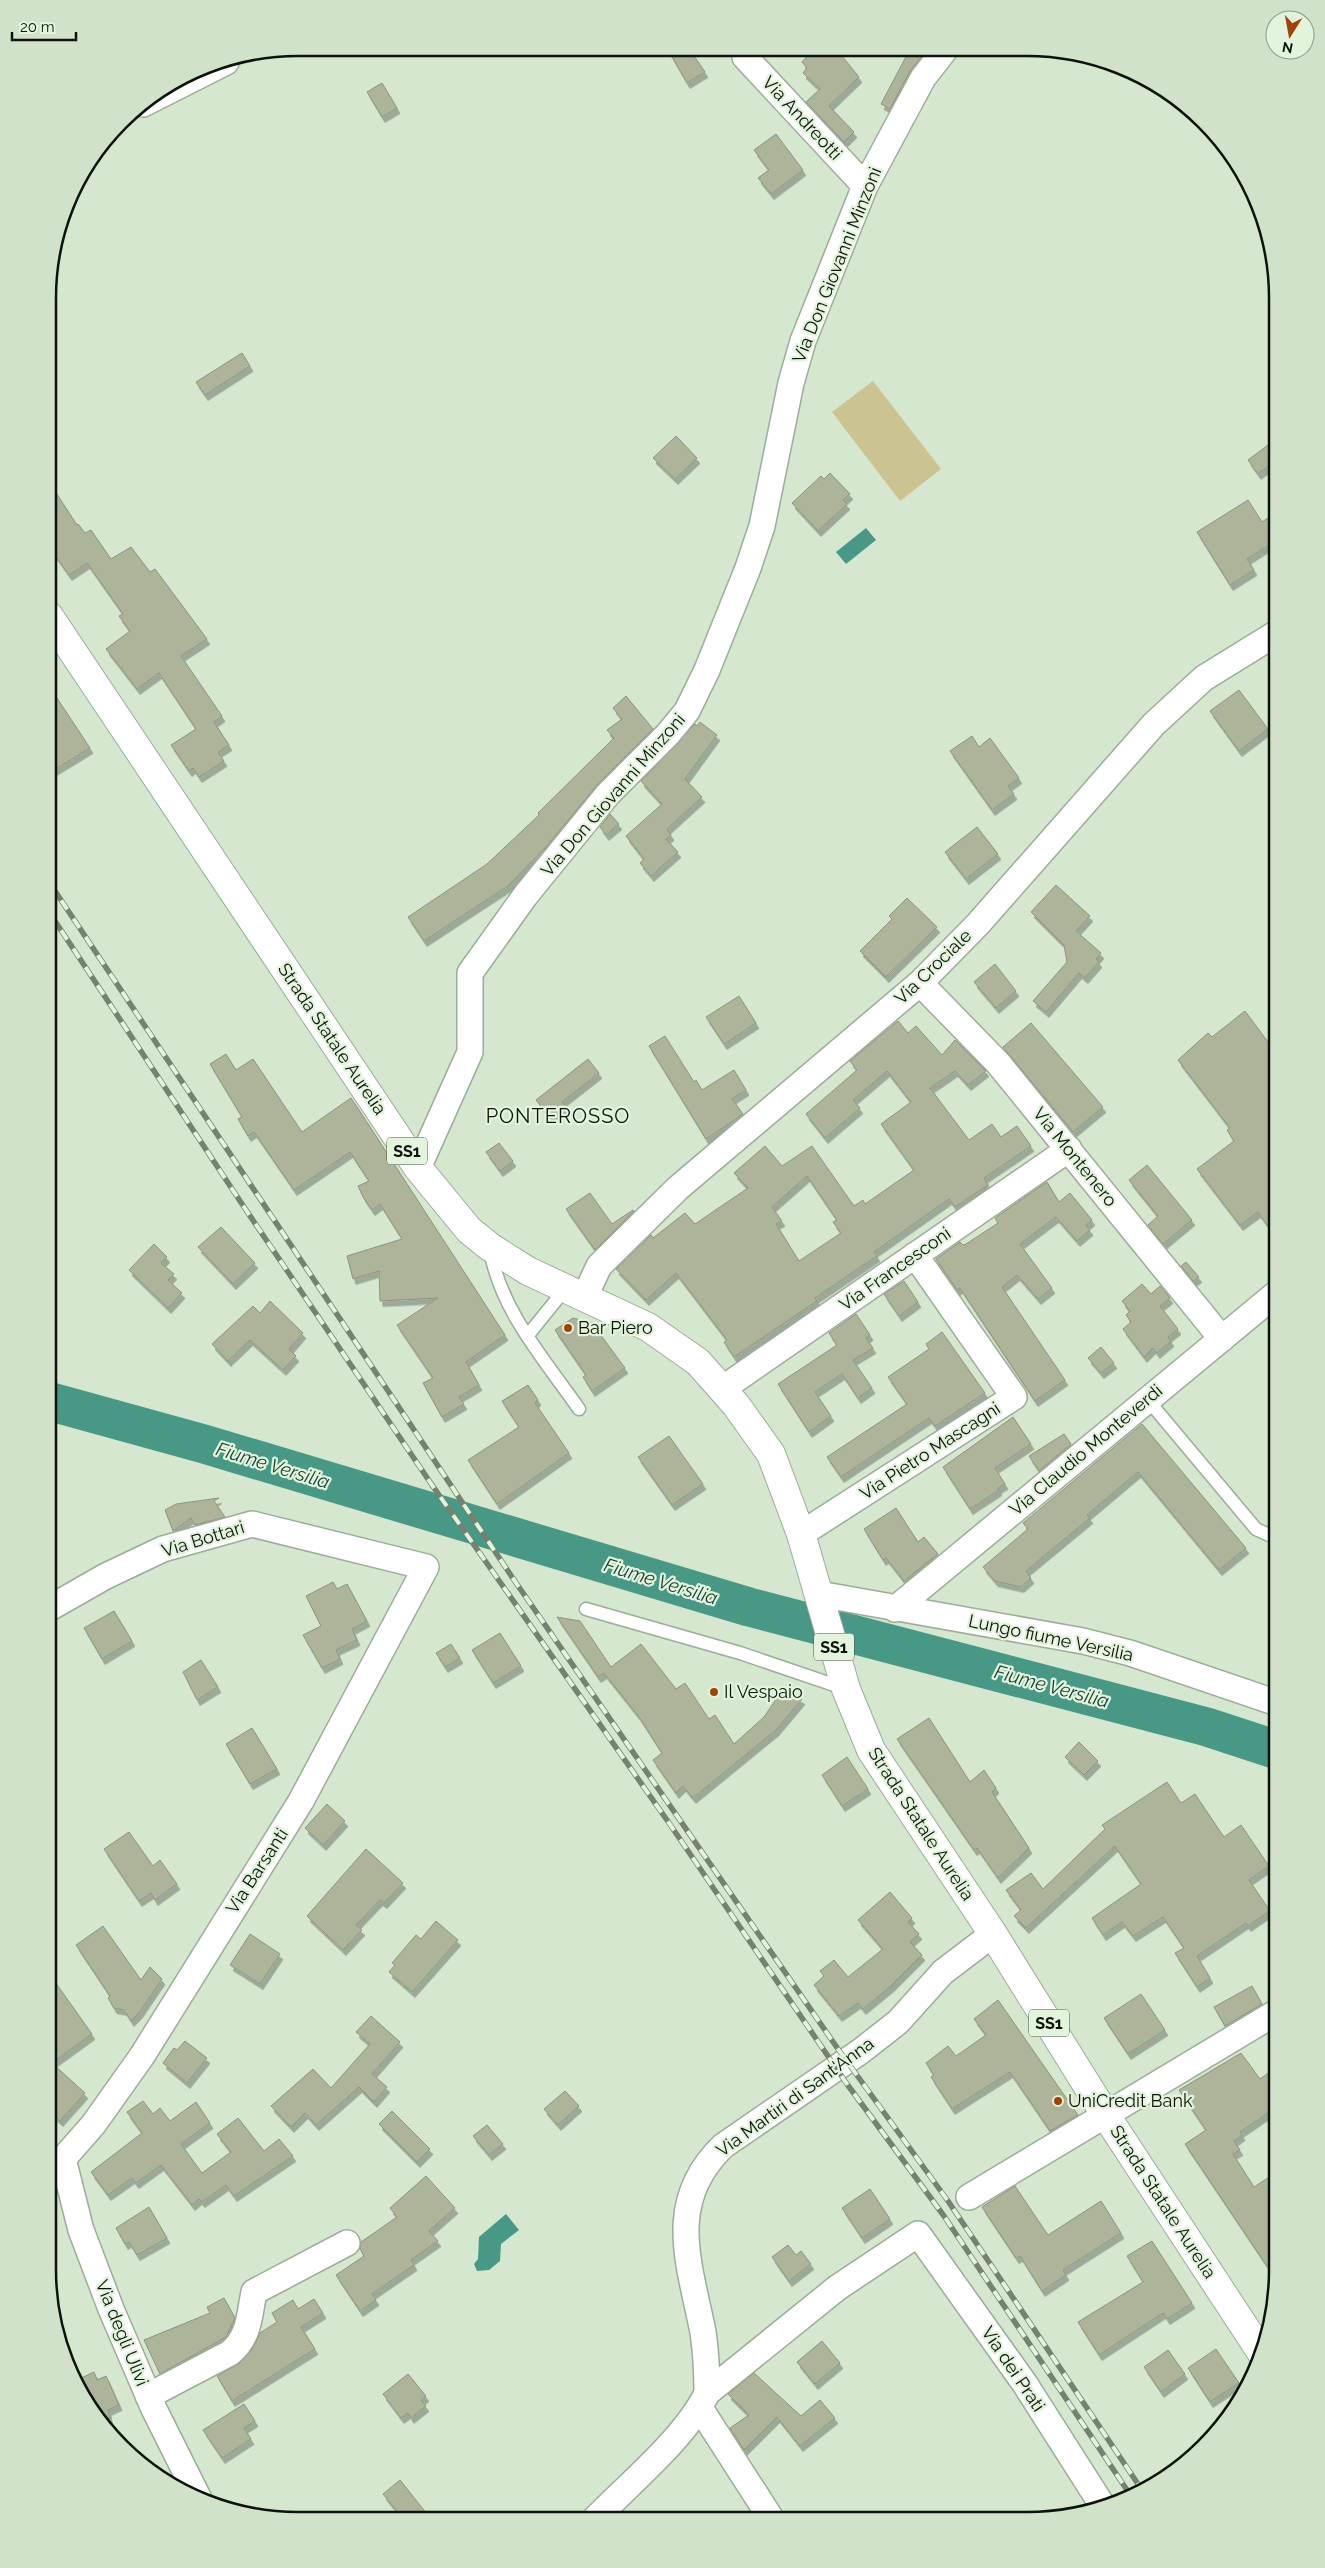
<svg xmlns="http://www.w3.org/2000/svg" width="1325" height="2568" font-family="Raleway,sans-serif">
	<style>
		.green { fill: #cbc391 }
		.water { fill: #479986 }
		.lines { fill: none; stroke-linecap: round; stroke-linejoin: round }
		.river { stroke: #479986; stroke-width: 39 }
		.building { fill: #adb49a; stroke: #8e947b; fill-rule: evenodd; filter: url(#shadow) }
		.lane-casing { stroke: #9cad97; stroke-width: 15 }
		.street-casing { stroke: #9cad97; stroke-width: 28 }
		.primary-casing { stroke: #9cad97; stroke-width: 30 }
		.lane { stroke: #fff; stroke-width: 12 }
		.street { stroke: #fff; stroke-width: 25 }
		.primary { stroke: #fff; stroke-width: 28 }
		.rail-casing { stroke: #758171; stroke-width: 5.5 }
		.rail { stroke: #e2f4dc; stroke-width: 4; stroke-dasharray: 11; stroke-linecap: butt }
		.poi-dot { fill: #a44108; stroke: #e2f4dc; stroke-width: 2 }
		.labels { text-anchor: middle; stroke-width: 4.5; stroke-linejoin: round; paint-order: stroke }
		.shield { fill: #e2f4dc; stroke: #4d564a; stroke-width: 1 }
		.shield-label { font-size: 16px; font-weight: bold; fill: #0d130b }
		.street-label { font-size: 18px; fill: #0d130b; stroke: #e2f4dc }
		.poi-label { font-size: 18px; fill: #0d130b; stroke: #e2f4dc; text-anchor: start }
		.water-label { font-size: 19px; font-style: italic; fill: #1a4037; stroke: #e2f4dc }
		.quarter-label { font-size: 20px; letter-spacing: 1px; fill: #0d130b; stroke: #e2f4dc }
		.rim { fill: none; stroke: #0d130b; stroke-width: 2.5 }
	</style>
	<defs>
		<filter id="shadow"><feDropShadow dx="3" dy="5.5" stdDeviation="0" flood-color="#0004"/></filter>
	</defs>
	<rect width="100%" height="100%" fill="#d5e7cf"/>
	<path class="green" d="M873 381 941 469 900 501 832 412Z"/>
	<path class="water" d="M866 528 876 540 846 564 836 552Z
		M506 2214 519 2230 501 2244 500 2261 489 2270 477 2271 474 2264 478 2259 479 2237Z"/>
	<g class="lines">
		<path class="river" d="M48 1401 204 1444 749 1607 1207 1727 1277 1750"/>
	</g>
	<path class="building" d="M668 50H690L705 72 687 83Z
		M812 51H838L859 77 829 106 854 132 844 142 806 102 820 89 803 73 807 68 802 62Z
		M909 51H926L910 71 890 109 881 104Z
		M382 83 397 108 382 117 367 92Z
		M776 134 803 170 771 194 758 178 769 170 754 150Z
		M242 353 250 366 205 395 196 382Z
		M676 436 697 458 675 479 653 458Z
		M1268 445 1277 460 1258 474 1248 460Z
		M830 473 850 494 843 500 847 504 818 531 792 503 821 476 824 479Z
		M49 482 77 525 78 524 85 533 91 530 111 559 131 547 150 572 155 569 207 639 181 656 222 716 214 722 229 745 218 752 224 761 199 777 193 768 189 771 171 745 196 729 159 673 137 689 106 649 130 631 119 616 123 614 87 563 69 575 49 547Z
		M1248 500 1262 522 1277 512V540L1247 559 1254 570 1230 585 1197 532Z
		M49 686 90 748 49 773Z
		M1239 690 1268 729 1239 751 1210 711Z
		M626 696 653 729 598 784 545 848 508 886 424 941 408 917 487 864 539 815 538 813 614 738 607 730 622 719 613 708Z
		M700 722 717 735 685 779 702 797 667 829 671 835 666 839 678 852 651 876 640 863 644 859 626 836 662 804 641 781 695 724 697 726Z
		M972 736 979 747 990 738 1019 778 1008 786 1014 794 992 810 950 751Z
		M610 814 619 824 606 835 600 827Z
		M977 827 998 854 966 879 945 852Z
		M1056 885 1090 916 1076 931 1101 953 1096 959 1099 962 1085 978 1079 973 1046 1012 1033 1001 1067 962 1064 945 1031 912Z
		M907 898 937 927 886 977 860 951 892 919 889 916Z
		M995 964 1016 991 996 1008 974 982Z
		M739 996 756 1023 724 1044 706 1017Z
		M1245 1011 1277 1054V1239L1258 1212 1240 1225 1197 1169 1234 1141 1227 1130 1230 1128 1178 1060 1208 1033 1212 1037Z
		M898 1021 908 1033 916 1026 942 1055 955 1040 986 1071 968 1085 955 1071 930 1088 969 1140 992 1124 1001 1137 1017 1126 1031 1146 984 1178 988 1185 955 1207 949 1199 874 1252 877 1256 815 1298 817 1301 734 1357 724 1342 727 1340 676 1273 646 1300 616 1269 651 1235 653 1238 685 1213 695 1224 748 1188 734 1173 765 1146 782 1166 812 1146 854 1206 863 1200 865 1204 914 1170 881 1124 911 1102 887 1071 853 1100 860 1108 825 1138 806 1114 857 1070 850 1061ZM807 1176 837 1220 833 1222 841 1233 799 1261 776 1224 782 1221 772 1207Z
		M1031 1023 1103 1107 1073 1132 1003 1047Z
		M665 1036 694 1082 696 1080 702 1090 734 1070 746 1090 732 1099 743 1114 706 1139 649 1046Z
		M226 1054 236 1070 253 1059 302 1132 351 1098 361 1113 505 1335 466 1362 479 1385 459 1397 464 1404 442 1417 423 1383 433 1378 397 1325 438 1298 380 1301 379 1271 353 1279 347 1256 402 1239 380 1204 372 1210 363 1197 358 1186 369 1181 350 1152 294 1190 254 1132 248 1136 238 1119 242 1117 210 1064Z
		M588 1059 599 1073 562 1102 567 1107 551 1119 536 1100Z
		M499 1143 513 1161 500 1171 486 1152Z
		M1147 1165 1192 1220 1163 1244 1148 1225 1158 1216 1129 1180Z
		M1047 1182 1059 1202 1070 1193 1092 1220 1086 1225 1090 1230 1077 1241 1056 1217 1020 1244 1052 1288 1038 1299 1017 1275 1002 1287 1065 1380 1035 1401 960 1288 957 1290 936 1259 960 1242 963 1245 966 1244 998 1223 995 1218Z
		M590 1193 612 1224 633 1210 634 1211 595 1250 566 1209Z
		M221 1227 255 1263 233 1284 198 1247Z
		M154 1244 167 1257 161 1263 174 1274 168 1280 182 1293 168 1308 129 1270Z
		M1186 1262 1199 1277 1193 1281 1181 1266Z
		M904 1281 918 1302 899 1316 884 1294Z
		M1142 1284 1151 1294 1160 1286 1170 1298 1160 1306 1178 1329 1168 1337 1171 1341 1157 1353 1153 1348 1144 1357 1123 1329 1131 1322 1126 1315 1130 1311 1122 1301Z
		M270 1301 303 1333 289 1349 296 1356 283 1370 250 1340 228 1361 212 1344 253 1306 260 1313Z
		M856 1314 870 1335 866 1338 873 1348 853 1360 872 1388 858 1398 842 1374 815 1392 831 1416 809 1432 778 1384 837 1345 829 1333Z
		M573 1318 592 1323 625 1368 592 1391 583 1377 586 1375 555 1330Z
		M942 1332 985 1393 935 1426 929 1418 841 1477 827 1457 907 1404 888 1377 929 1349 926 1344Z
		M1101 1347 1114 1363 1101 1373 1088 1358Z
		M528 1385 538 1400 535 1403 569 1453 497 1504 468 1460 519 1427 502 1401Z
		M1013 1417 1031 1444 995 1468 1005 1484 998 1488 999 1490 970 1509 943 1467Z
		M1142 1424 1246 1548 1219 1570 1138 1472 1087 1515 1090 1518 1026 1571 1031 1578 1021 1587 995 1581 983 1567 1028 1529 1023 1523Z
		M1064 1434 1071 1444 1039 1471 1029 1456Z
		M669 1436 703 1484 672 1505 638 1457Z
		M219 1498 214 1501 225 1517 195 1525 191 1518 173 1531 165 1510 176 1504Z
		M896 1508 918 1542 924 1537 938 1554 904 1581 886 1558 883 1560 864 1529Z
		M333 1582 337 1589 347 1584 367 1621 352 1629 357 1640 336 1650 340 1659 322 1668 303 1635 321 1626 306 1596Z
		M114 1611 132 1641 102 1659 84 1628Z
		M557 1617 580 1621 611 1667 641 1644 676 1689 685 1683 709 1719 715 1715 734 1744 764 1717 783 1689 802 1699 776 1730 693 1798 683 1786 676 1793 653 1760 662 1753 639 1717 604 1673 598 1677Z
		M500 1633 521 1666 493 1683 472 1650Z
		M451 1644 460 1658 445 1667 436 1653Z
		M201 1660 218 1687 197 1700 183 1672Z
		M929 1718 970 1782 984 1770 996 1788 992 1792 1029 1848 998 1878 977 1848 974 1850 897 1739Z
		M252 1728 277 1769 250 1784 226 1744Z
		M1079 1742 1098 1761 1084 1775 1065 1757Z
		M847 1757 868 1789 842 1806 822 1775Z
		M1167 1782 1181 1803 1195 1794 1224 1837 1241 1825 1269 1866 1249 1880 1270 1911 1248 1926 1246 1923 1197 1956 1210 1978 1197 1987 1175 1953 1184 1948 1163 1917 1133 1936 1122 1922 1103 1935 1092 1918 1141 1884 1115 1846 1026 1928 1014 1916 1021 1910 1006 1890 1031 1873 1043 1889 1105 1829 1102 1825Z
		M327 1804 345 1821 323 1845 305 1828Z
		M129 1832 153 1866 160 1860 177 1884 155 1900 151 1893 139 1901 104 1849Z
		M366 1849 403 1883 384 1903 380 1900 356 1925 362 1930 343 1950 307 1916Z
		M890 1892 912 1918 908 1922 919 1934 910 1942 922 1955 891 1986 863 2009 858 2003 839 2016 814 1985 824 1976 820 1971 834 1960 848 1977 883 1949 858 1920Z
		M436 1921 458 1940 412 1992 389 1972 395 1965 392 1963 416 1935 421 1939Z
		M103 1926 141 1980 150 1967 162 1979 139 2013 131 2021 124 2010 114 2008 108 1998 110 1996 76 1945Z
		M250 1934 280 1954 260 1984 230 1965Z
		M48 1972 92 2034 52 2063 85 2093 60 2121 48 2110Z
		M1252 1986 1262 2004 1225 2026 1214 2007Z
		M1141 1994 1165 2030 1128 2054 1104 2018Z
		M998 2000 1078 2115 1050 2131 1010 2072 952 2109 931 2077 934 2075 926 2063 948 2046 956 2056 986 2035 974 2019Z
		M371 2016 400 2042 372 2074 387 2087 374 2102 359 2087 316 2125 305 2113 291 2127 271 2106 313 2069 331 2088 370 2044 356 2032Z
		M185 2041 207 2058 187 2083 163 2063 174 2048 177 2050Z
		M1241 2053 1260 2079 1277 2067V2107L1240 2132 1242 2135 1234 2141 1240 2150 1233 2154 1254 2187 1277 2172V2281L1185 2144 1206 2130 1179 2090Z
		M565 2091 579 2106 558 2125 544 2109Z
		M143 2101 153 2114 160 2108 170 2121 196 2102 210 2123 181 2144 202 2173 231 2152 217 2134 238 2118 264 2151 279 2139 293 2156 234 2196 226 2185 202 2202 199 2199 192 2205 161 2165 136 2183 132 2178 108 2195 91 2172 142 2133 127 2112Z
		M392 2111 430 2149 417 2162 379 2124Z
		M487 2125 503 2144 489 2155 473 2136Z
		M426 2176 455 2208 429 2231 438 2241 411 2260 414 2265 372 2294 376 2300 360 2311 336 2275 364 2256 360 2249 361 2242 397 2217 390 2208Z
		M1015 2186 1048 2235 1101 2201 1121 2233 1063 2270 1066 2275 1042 2291 1020 2256 1016 2258 982 2207Z
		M870 2189 890 2219 862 2238 842 2208Z
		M149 2207 167 2238 137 2255 129 2242 125 2244 116 2228Z
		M1152 2241 1192 2303 1167 2319 1163 2313 1099 2355 1078 2322 1143 2282 1127 2256Z
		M788 2245 796 2255 801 2251 811 2264 789 2281 772 2257Z
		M224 2298 235 2318 226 2337 160 2374 144 2340 210 2313 207 2307Z
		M314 2299 323 2313 301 2327 315 2349 232 2401 217 2376 240 2363 253 2348 260 2333 277 2322 272 2313 293 2300 298 2309Z
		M822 2341 840 2363 815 2384 797 2362Z
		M1216 2349 1239 2383 1210 2402 1188 2368Z
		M1168 2350 1185 2374 1161 2392 1144 2367Z
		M94 2372 97 2380 106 2376 119 2405 108 2410 112 2434 90 2409 77 2380Z
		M754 2373 801 2416 820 2400 835 2418 800 2446 777 2417 744 2450 730 2428 749 2415 728 2394Z
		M408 2374 426 2396 421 2400 426 2406 411 2418 408 2413 401 2418 383 2394Z
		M244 2404 255 2421 244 2428 251 2439 222 2458 203 2430Z
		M400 2480 431 2519H403L383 2494Z"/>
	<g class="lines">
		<g class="lane-casing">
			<path id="lane" d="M490 1250C501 1311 544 1359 579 1409
				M528 1335 566 1288
				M1147 1399 1256 1529 1269 1535H1277
				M586 1609 740 1653 846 1689"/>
		</g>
		<g class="street-casing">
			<path id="street" d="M751 50 745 57 865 186
				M143 104 226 62
				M920 983 998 1063 1222 1339
				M418 1168 470 1052V973L525 896 608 794 668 734 687 711 707 670 748 568 762 526 791 383 803 341 865 186 923 78 944 51
				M585 1296 599 1266 678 1188 920 983 978 924 1154 724 1204 678 1277 633
				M722 1389 1069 1149
				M801 1534 1014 1397 915 1255
				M819 1594 1083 1641 1130 1653 1277 1703
				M895 1609 1277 1293
				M63 2159 81 2230 111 2309 154 2409 199 2499
				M48 2168 63 2159 93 2125 142 2056 301 1801 426 1567 252 1524 163 1549 106 1576 48 1609
				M969 2197 1277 2012
				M707 2393C707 2372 706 2353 703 2332 689 2262 665 2202 723 2146L861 2051 898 2022 943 1972 993 1934
				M148 2396 230 2353C250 2336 249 2316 254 2292L347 2243
				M700 2408 772 2520
				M595 2519C629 2484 687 2436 707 2393L837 2288 918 2234 1025 2384 1104 2508"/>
		</g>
		<g class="primary-casing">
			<path id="primary" d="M49 616 418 1168 469 1230 490 1247 528 1271 648 1327 698 1362 736 1405 771 1454 801 1534 846 1689 871 1750 993 1934 1105 2114 1261 2352"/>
		</g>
		<use href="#lane" class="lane"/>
		<use href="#street" class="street"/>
		<use href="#primary" class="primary"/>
		<g class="rail-casing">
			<path id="rail" d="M49 882 512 1577 838 2049 948 2201 1142 2490
				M49 912 244 1207 432 1485 669 1823 847 2084 944 2216 1131 2496"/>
		</g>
		<use href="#rail" class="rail"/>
	</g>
	<g class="poi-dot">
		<circle cx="568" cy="1328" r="5"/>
		<circle cx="714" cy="1692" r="5"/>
		<circle cx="1058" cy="2101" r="5"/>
	</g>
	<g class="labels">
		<g class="shield">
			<rect x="387" y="1137.5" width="40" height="27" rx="4"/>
			<rect x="814" y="1633.5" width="40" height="27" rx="4"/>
			<rect x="1029" y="2009.5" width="40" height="27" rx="4"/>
		</g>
		<g class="shield-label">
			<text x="407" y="1157">SS1</text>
			<text x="834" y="1653">SS1</text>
			<text x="1049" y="2029">SS1</text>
		</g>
		<g class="street-label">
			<text transform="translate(802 118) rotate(47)" y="6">Via Andreotti</text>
			<text transform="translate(837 265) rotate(-68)" y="6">Via Don Giovanni Minzoni</text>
			<text transform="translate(613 795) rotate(-49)" y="6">Via Don Giovanni Minzoni</text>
			<text transform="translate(933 967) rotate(-44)" y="6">Via Crociale</text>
			<text transform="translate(332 1039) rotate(56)" y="6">Strada Statale Aurelia</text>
			<text transform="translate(1075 1157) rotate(51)" y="6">Via Montenero</text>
			<text transform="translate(895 1269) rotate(-35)" y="6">Via Francesconi</text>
			<text transform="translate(1086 1450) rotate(-40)" y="6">Via Claudio Monteverdi</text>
			<text transform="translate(930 1451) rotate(-33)" y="6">Via Pietro Mascagni</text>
			<text transform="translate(203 1539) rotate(-17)" y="6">Via Bottari</text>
			<text transform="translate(1051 1638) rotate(12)" y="6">Lungo fiume Versilia</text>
			<text transform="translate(921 1824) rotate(57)" y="6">Strada Statale Aurelia</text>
			<text transform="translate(257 1871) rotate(-57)" y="6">Via Barsanti</text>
			<text transform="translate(795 2097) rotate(-36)" y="6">Via Martiri di Sant'Anna</text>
			<text transform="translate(1163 2202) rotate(57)" y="6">Strada Statale Aurelia</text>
			<text transform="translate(122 2333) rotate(68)" y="6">Via degli Ulivi</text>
			<text transform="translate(1013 2369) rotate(56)" y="6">Via dei Prati</text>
		</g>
		<g class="poi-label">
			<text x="578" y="1334">Bar Piero</text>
			<text x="724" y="1698">Il Vespaio</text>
			<text x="1068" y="2107">UniCredit Bank</text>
		</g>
		<g class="water-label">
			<text transform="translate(273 1465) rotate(17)" y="7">Fiume Versilia</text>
			<text transform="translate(661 1581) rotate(17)" y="7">Fiume Versilia</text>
			<text transform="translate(1052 1686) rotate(15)" y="7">Fiume Versilia</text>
		</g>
		<g class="quarter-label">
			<text x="558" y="1123">PONTEROSSO</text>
		</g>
	</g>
	<path d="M0 0H1325V2568H0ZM298 56H1027A242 242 0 0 1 1269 298V2270A242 242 0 0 1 1027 2512H298A242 242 0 0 1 56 2270V298A242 242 0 0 1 298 56Z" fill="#d1e2cb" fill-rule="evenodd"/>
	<path class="rim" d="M298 56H1027A242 242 0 0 1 1269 298V2270A242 242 0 0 1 1027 2512H298A242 242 0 0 1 56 2270V298A242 242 0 0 1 298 56Z"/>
	<g transform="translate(1290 35) rotate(191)"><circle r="24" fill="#e2f4dc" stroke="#8d9a88"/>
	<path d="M0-4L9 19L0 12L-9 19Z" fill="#a44108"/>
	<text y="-8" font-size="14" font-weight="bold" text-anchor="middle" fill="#0d130b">N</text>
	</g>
	<path d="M12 32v8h64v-8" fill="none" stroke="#0d130b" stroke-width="2.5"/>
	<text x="20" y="32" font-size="15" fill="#0d130b" stroke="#e2f4dc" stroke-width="4" paint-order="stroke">20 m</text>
</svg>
